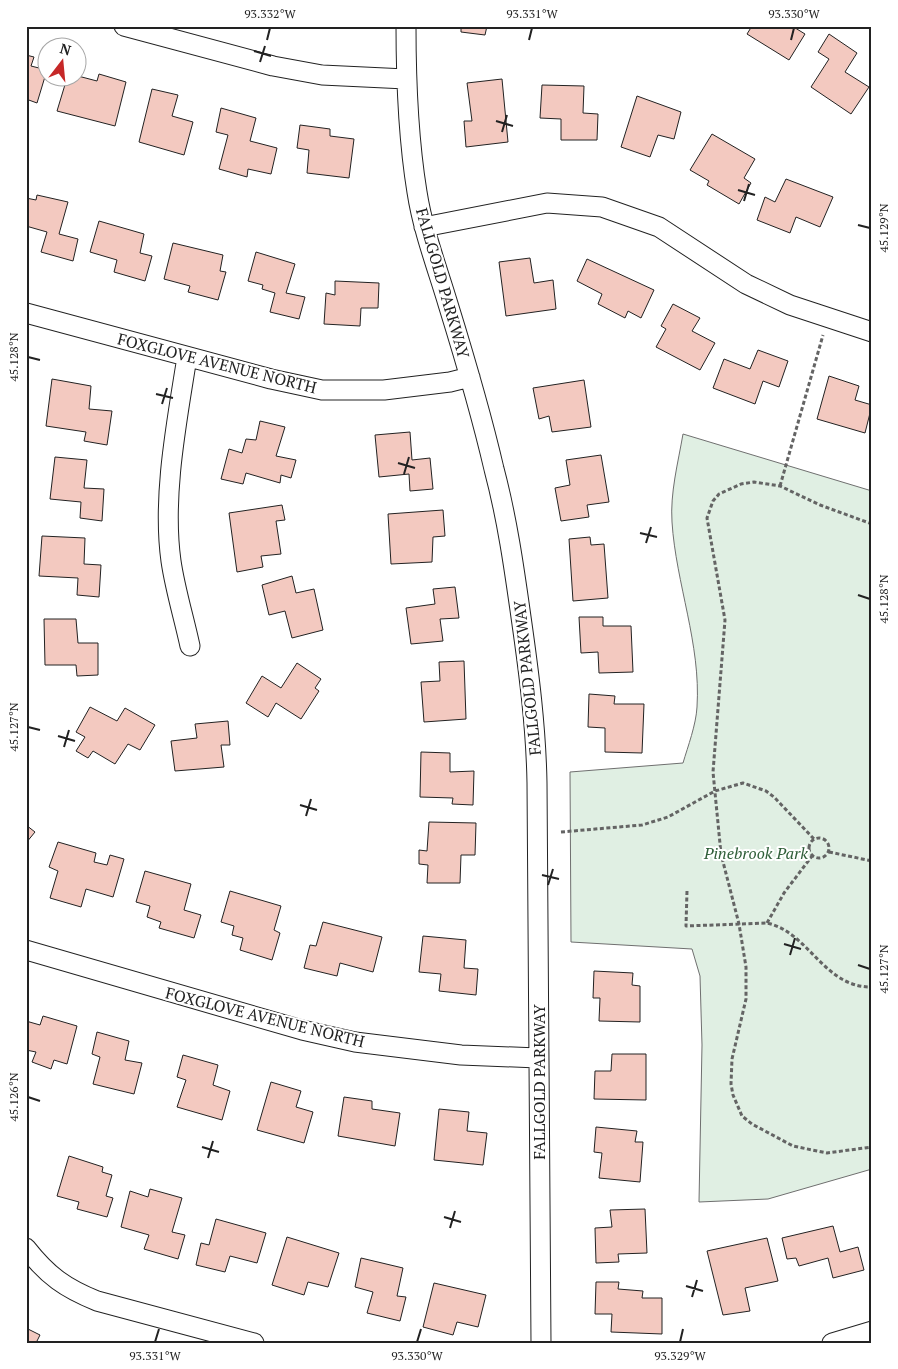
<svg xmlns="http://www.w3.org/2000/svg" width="898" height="1369" font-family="'PT Serif',serif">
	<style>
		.green { fill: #e0efe3; stroke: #6f6f6f }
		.building { fill: #f3c9c0; stroke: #222 }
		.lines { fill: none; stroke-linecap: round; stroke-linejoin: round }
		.minor-casing { stroke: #222; stroke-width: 21 }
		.path { stroke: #646464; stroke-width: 3; stroke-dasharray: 4 2.5; stroke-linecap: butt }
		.minor { stroke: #fff; stroke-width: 19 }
		.ticks { fill: none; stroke: #222; stroke-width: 2 }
		.labels { text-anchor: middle; stroke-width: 4; stroke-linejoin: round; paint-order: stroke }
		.street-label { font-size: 16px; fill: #222; stroke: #fff }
		.park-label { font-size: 16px; font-style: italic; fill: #2f5e38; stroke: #fff }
		.neatline { fill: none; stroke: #222; stroke-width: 2 }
		.ticks-label { font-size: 12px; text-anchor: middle; fill: #222 }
	</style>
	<rect width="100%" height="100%" fill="#fff"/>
	<path class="green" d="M683 434 872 491V1169L768 1199 699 1202 702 1045 700 976 692 949 571 942 570 772 683 763C688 746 696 725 697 707 701 644 676 584 672 522 670 493 678 463 683 434Z"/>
	<path class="building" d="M461 26H487L485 35 461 32Z
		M752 26H792L805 34 789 60 747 34Z
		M829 34 857 53 845 72 869 87 851 114 811 87 829 59 818 52Z
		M26 55 34 57 31 66 47 70 37 103 26 99Z
		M99 74 126 82 115 126 57 111 67 78 78 76 97 81Z
		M502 79 508 142 466 147 464 121H472L467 83Z
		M542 85 584 86 583 113 598 114 597 140H561V119L540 118Z
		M152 89 178 95 172 116 193 122 184 155 139 142Z
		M637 96 681 112 674 139 658 135 650 157 621 147Z
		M221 108 256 118 250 141 277 148 271 174 248 169 247 177 219 169 228 135 216 132Z
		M300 125 330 129V136L354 139 349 178 307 173 309 150 297 148Z
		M712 134 755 159 744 178 751 183 739 204 707 185 709 181 690 170Z
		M786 179 833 197 820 227 796 217 790 233 757 220 765 197 775 202Z
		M37 195 68 202 59 234 78 239 73 261 41 252 47 232 26 226V198L36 200Z
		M99 221 144 234 140 253 152 256 145 281 114 272 117 260 90 252Z
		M173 243 223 255 220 271 226 272 218 300 188 292 190 286 164 279Z
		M256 252 295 264 286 293 305 297 299 319 270 312 275 293 262 289 263 285 248 281Z
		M530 258 534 283 553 280 556 309 506 316 499 262Z
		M587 259 654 290 641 318 628 311 625 318 598 304 602 294 577 281Z
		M335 281 379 283 378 308H361L360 326 324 324 326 293 335 295Z
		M673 304 700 318 692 331 715 343 700 370 656 347 666 329 661 326Z
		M758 350 788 361 779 387 763 381 755 404 713 388 724 359 750 369Z
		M829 376 859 386 855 400 872 405 865 433 817 419Z
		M52 379 91 386 89 409 112 411 107 445 84 441 86 432 46 426Z
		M584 380 591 427 552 432 549 416 539 419 533 388Z
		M260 421 285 427 276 456 296 460 291 478 281 475 280 483 246 473 243 484 221 479 229 449 242 453 246 439 256 440Z
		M410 432 412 460 430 458 433 489 410 491 409 474 379 477 375 435Z
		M601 455 609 502 587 505 589 517 561 521 555 488 570 485 566 460Z
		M55 457 87 460 84 488 104 489 102 521 80 518 81 502 50 499Z
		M282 505 285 520 276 521 281 554 261 556 263 567 237 572 229 513Z
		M443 510 445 536 433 537 432 562 391 564 388 514Z
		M42 536 85 538 84 564 101 565 99 597 77 595 78 578 39 576Z
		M590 537 591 545 604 544 608 598 573 601 569 539Z
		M292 576 296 593 314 589 323 630 292 638 285 611 269 615 262 585Z
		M455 587 459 618 440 619 443 641 411 644 406 608 435 604 433 589Z
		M579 617H603V626H631L633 672 599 673 598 652 581 653Z
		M44 619H76L78 643H98V675L77 676 76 665H45Z
		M464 661 466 719 424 722 421 682 440 681 439 662Z
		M297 663 321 679 315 688 319 691 301 719 276 703 268 717 246 703 262 676 281 688Z
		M589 694 615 696 614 704H644L642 753 605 752V728L588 727Z
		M90 707 117 721 125 708 155 725 140 750 128 744 115 764 93 751 88 758 76 751 85 737 76 732Z
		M228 721 230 745H221L224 767 175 771 171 741 197 738 195 724Z
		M421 752 450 753V772L474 771 473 805 452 804 453 798 420 797Z
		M429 822 476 823 475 855H461L460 883H427L428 865 419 864V850L427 851Z
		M26 825 35 832 26 843Z
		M58 842 96 853 94 862 107 865 110 855 124 859 113 897 86 889 81 907 50 898 58 871 49 867Z
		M145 871 191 884 184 910 201 915 194 938 159 928 161 922 147 917 150 906 136 902Z
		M230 891 281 906 274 930 280 933 272 960 240 950 243 938 232 935 234 926 221 922Z
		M323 922 382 937 373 972 340 963 337 976 304 968 310 945 316 946Z
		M423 936 466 940 464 968 478 969 476 995 439 991 441 974 419 972Z
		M594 971 633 973 632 985 640 986V1022L599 1021 600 998H593Z
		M43 1016 77 1026 67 1064 54 1060 51 1069 32 1062 36 1052 26 1050V1021L40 1025Z
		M97 1032 129 1041 125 1060 142 1063 134 1094 93 1084 100 1057 92 1054Z
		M612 1054H646V1100L594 1099 595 1071H611Z
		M183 1055 218 1065 213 1085 230 1091 222 1120 177 1107 186 1080 177 1077Z
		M271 1082 301 1091 296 1107 313 1112 304 1143 257 1130Z
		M344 1097 372 1101V1109L400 1113 395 1146 338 1136Z
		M439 1109 469 1112 467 1131 487 1133 483 1165 434 1160Z
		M596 1127 637 1131 635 1142H643L640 1182 599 1178 602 1153 594 1152Z
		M69 1156 103 1167 102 1172 112 1175 106 1196 113 1198 107 1217 77 1209 79 1202 57 1196Z
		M150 1189 182 1198 172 1232 185 1235 178 1259 144 1249 149 1235 121 1227 130 1191 148 1197Z
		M645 1209 647 1253 618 1254 619 1262 596 1263 595 1228 612 1227 610 1210Z
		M216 1219 266 1233 257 1263 230 1256 225 1272 196 1265 201 1243 209 1245Z
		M833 1226 840 1252 858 1247 864 1270 833 1278 828 1258 799 1266 796 1258 787 1259 782 1238Z
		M287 1237 339 1253 328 1287 308 1282 304 1295 272 1285Z
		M767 1238 778 1281 745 1288 750 1311 723 1315 707 1251Z
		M361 1258 403 1268 397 1296 406 1297 400 1321 367 1313 373 1292 355 1287Z
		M596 1282H619L618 1289 643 1291 642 1298H662V1334L611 1332 612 1314H595Z
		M434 1283 486 1295 478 1327 457 1322 453 1335 423 1327Z
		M26 1328 40 1335 36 1343H26Z"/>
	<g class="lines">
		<g class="minor-casing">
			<path id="minor" d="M124 26 273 66 322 75 406 79
				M406 26C406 82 408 137 417 192 423 231 437 267 448 304 465 359 481 413 494 469 507 518 514 567 521 617 529 673 536 727 537 783L541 1343
				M424 227 547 203 602 207 659 227 746 284 790 305 872 332
				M26 313 271 379 322 390H384L450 382 470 377
				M187 357C177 421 162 496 171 561 175 589 184 618 190 646
				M26 950 302 1030 355 1042 461 1055 538 1058
				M26 1248C48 1276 65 1288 97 1301L254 1343
				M832 1343 872 1331"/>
		</g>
		<path class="path" d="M780 486 823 335
			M872 524 820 505 780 486 754 482 741 484 719 494 713 501 707 518 725 620 713 772 721 854 739 924 746 967V999L732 1059 731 1084 733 1095 742 1116 752 1124 793 1146 827 1153 872 1147
			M561 832 642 825 668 817 715 791 743 783 766 791 774 797 814 839
			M809 848a10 10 0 1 1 20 0a10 10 0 1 1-20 0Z
			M829 852 872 861
			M687 891 686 926 767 923C809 932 824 988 872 987
			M767 923 784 893 812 856"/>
		<use href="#minor" class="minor"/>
	</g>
	<path class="ticks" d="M267 40 270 28M529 40 532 28M791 40 794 28M254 51 271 56M260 62 265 46M496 121 513 126M502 132 507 115M738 190 755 195M744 201 749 184M858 225 870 228M28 357 40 360M156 394 173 398M162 404 167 388M398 463 415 468M404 474 409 457M640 533 657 537M646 543 651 527M858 595 870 599M28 727 40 730M58 736 75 741M64 747 69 730M300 805 317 810M306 816 311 799M542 875 559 879M548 885 553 869M784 944 801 949M790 955 795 938M858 965 870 969M28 1097 40 1101M202 1147 219 1152M208 1158 213 1141M444 1217 461 1222M450 1228 455 1211M686 1286 703 1291M692 1297 697 1280M155 1342 159 1329M417 1342 421 1329M680 1342 683 1329"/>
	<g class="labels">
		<g class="street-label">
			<text transform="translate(443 283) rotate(74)" y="6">FALLGOLD PARKWAY</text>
			<text transform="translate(217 363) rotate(14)" y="6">FOXGLOVE AVENUE NORTH</text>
			<text transform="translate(527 678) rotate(-96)" y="6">FALLGOLD PARKWAY</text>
			<text transform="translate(265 1017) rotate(14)" y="6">FOXGLOVE AVENUE NORTH</text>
			<text transform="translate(539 1082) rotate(-90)" y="6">FALLGOLD PARKWAY</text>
		</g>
		<g class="park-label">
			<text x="756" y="859">Pinebrook Park</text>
		</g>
	</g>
	<rect width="898" height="1369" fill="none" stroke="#ffffff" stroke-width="55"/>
	<g transform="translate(62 62) rotate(16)"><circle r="24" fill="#ffffff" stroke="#a7a7a7"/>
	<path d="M0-4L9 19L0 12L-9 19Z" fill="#c62828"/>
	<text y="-8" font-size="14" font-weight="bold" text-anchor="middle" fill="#222222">N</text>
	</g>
	<rect x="28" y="28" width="842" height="1314" class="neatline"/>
	<g class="ticks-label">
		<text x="270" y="18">93.332°W</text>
		<text x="532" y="18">93.331°W</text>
		<text x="794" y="18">93.330°W</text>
		<text transform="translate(884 228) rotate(-90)" y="4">45.129°N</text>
		<text transform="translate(14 357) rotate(-90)" y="4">45.128°N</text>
		<text transform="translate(884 599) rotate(-90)" y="4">45.128°N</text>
		<text transform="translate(14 727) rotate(-90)" y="4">45.127°N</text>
		<text transform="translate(884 969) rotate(-90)" y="4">45.127°N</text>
		<text transform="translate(14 1097) rotate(-90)" y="4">45.126°N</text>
		<text x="155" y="1360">93.331°W</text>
		<text x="417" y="1360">93.330°W</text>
		<text x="680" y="1360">93.329°W</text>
	</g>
</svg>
